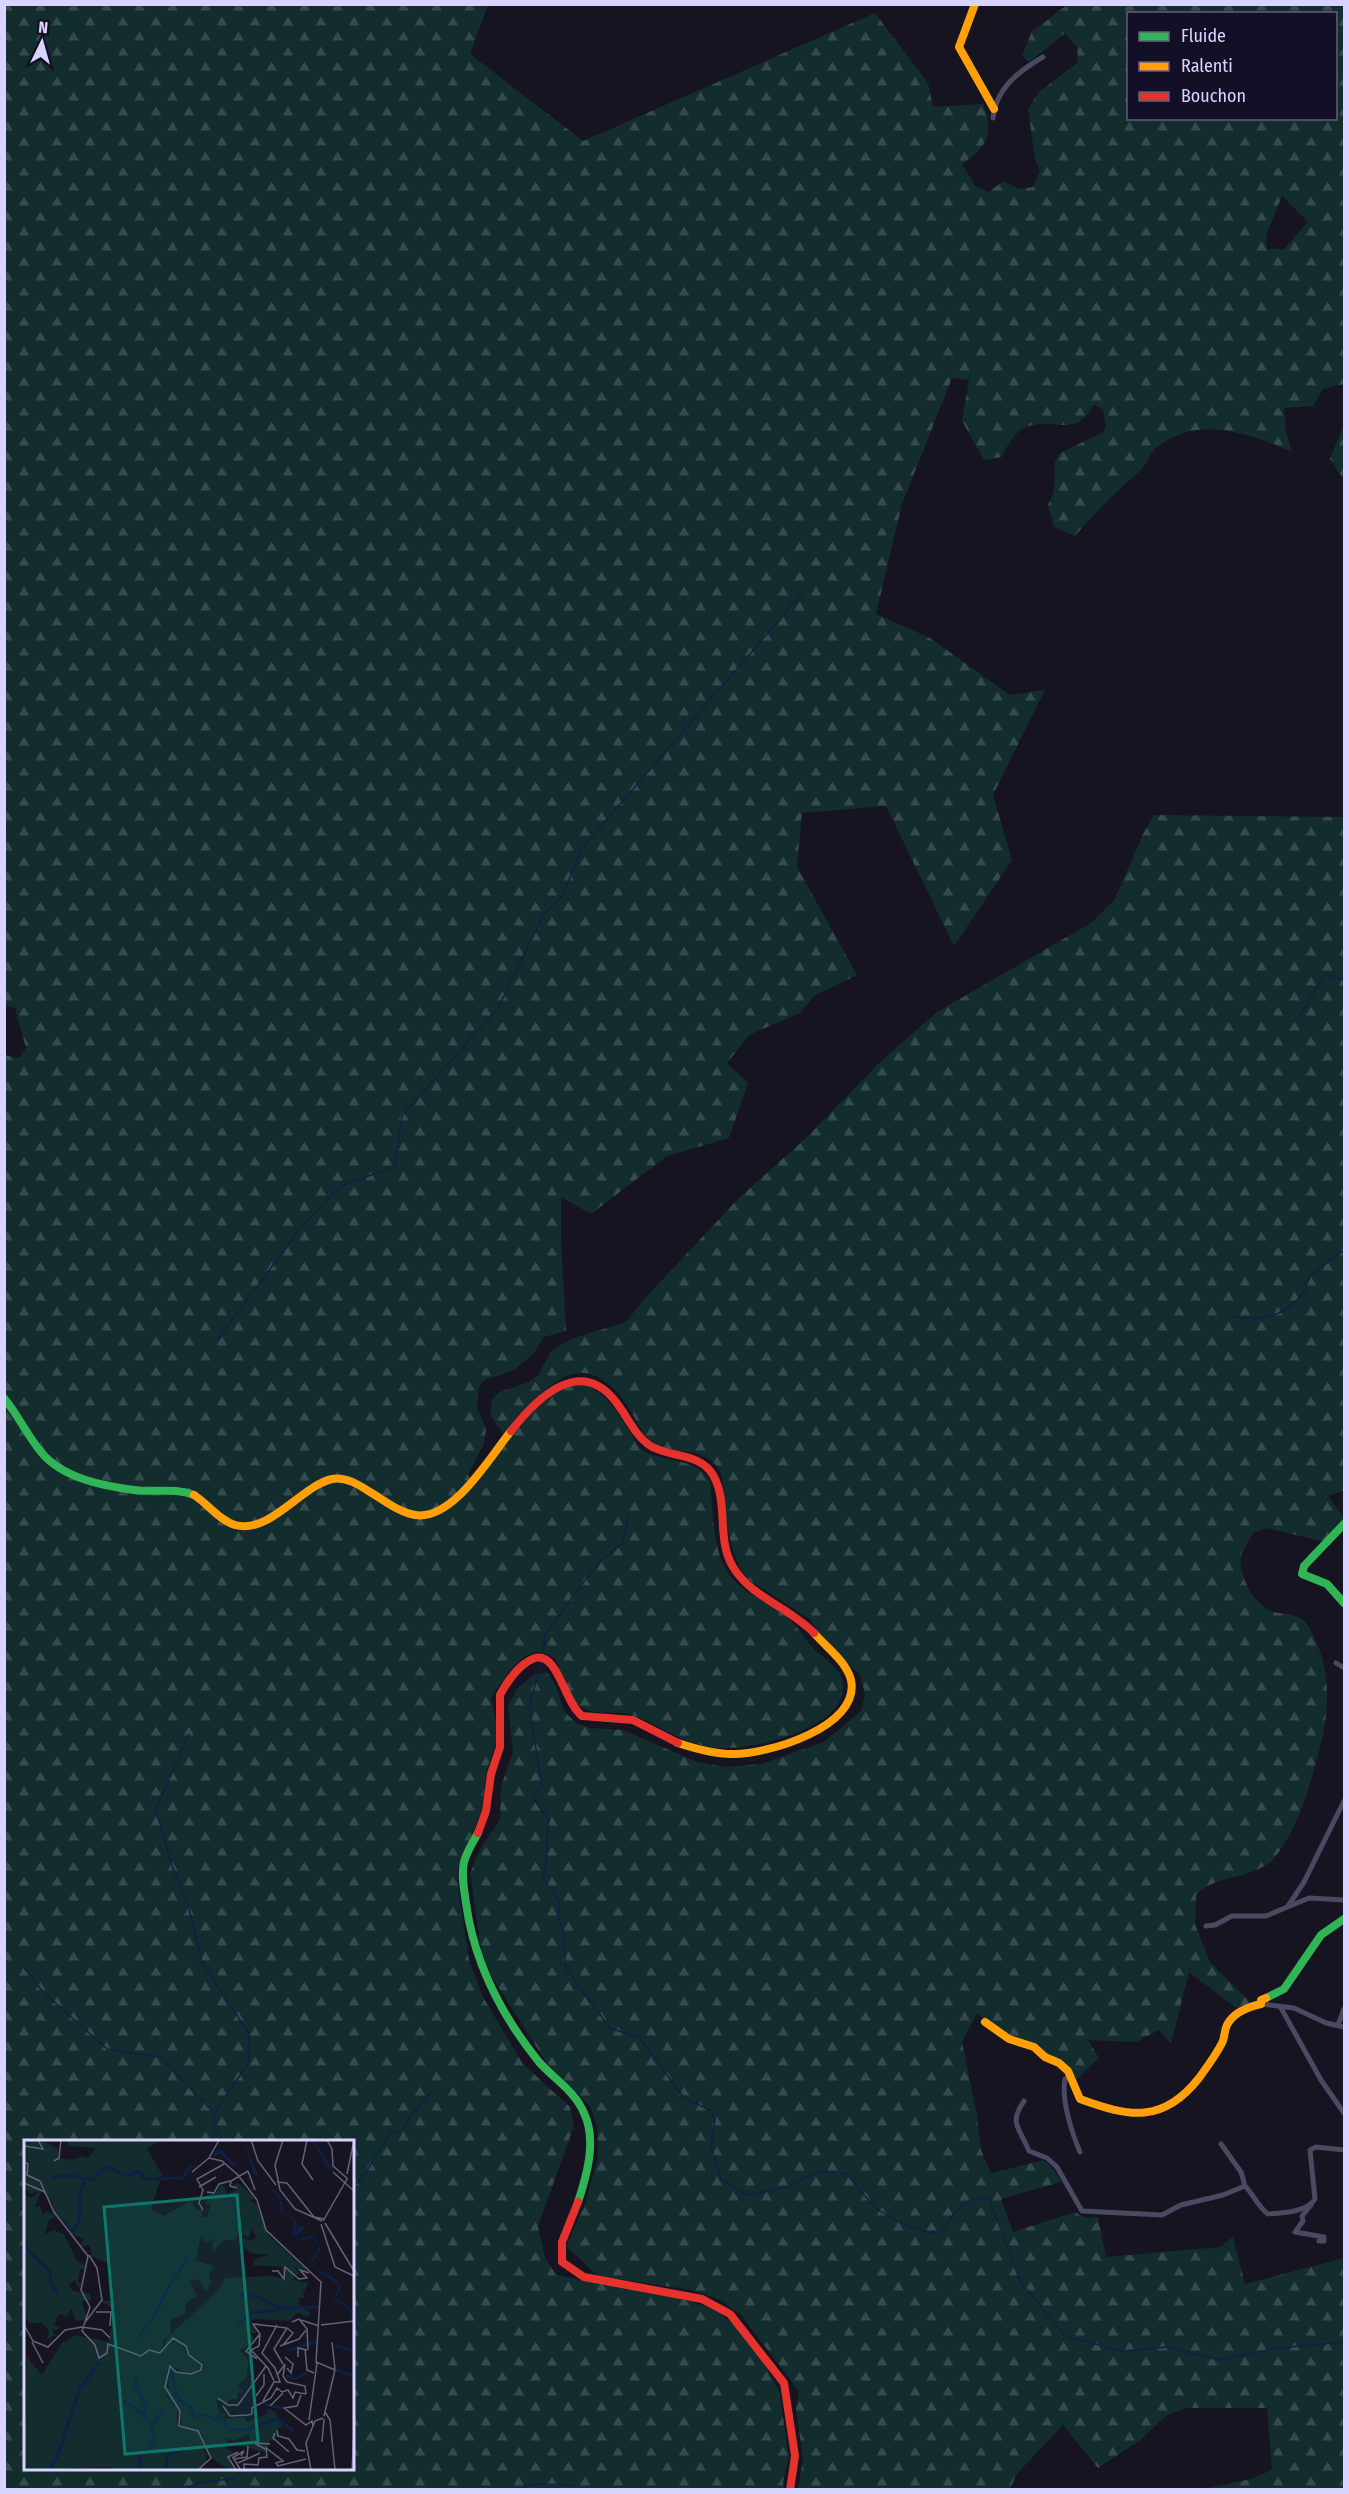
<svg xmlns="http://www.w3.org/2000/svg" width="1349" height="2494" font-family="'Fira Sans Condensed',sans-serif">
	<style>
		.forest { fill: url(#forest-firs); fill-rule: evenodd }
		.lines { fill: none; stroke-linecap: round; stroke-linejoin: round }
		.stream { stroke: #0d2144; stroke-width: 1.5 }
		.street { stroke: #4a4962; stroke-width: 5 }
		.fast { stroke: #30b455; stroke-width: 8 }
		.slow { stroke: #ff9f0a; stroke-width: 8 }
		.jam { stroke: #e5322d; stroke-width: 8 }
		.inset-river { fill: none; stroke: #0d2144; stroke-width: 3 }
		.inset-road { fill: none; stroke: #64617a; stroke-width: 1.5 }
		.view { fill: #0f766e; fill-opacity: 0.15; stroke: #0f766e; stroke-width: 3 }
		.inset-edge { fill: none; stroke: #d9d4ff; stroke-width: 3 }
	</style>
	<defs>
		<pattern id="forest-firs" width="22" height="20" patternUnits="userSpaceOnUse" patternTransform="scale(1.5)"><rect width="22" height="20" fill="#132c2d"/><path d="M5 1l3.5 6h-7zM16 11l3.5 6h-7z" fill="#354a4c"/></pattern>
	</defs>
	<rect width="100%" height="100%" fill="#161421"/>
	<path class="forest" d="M5 5H488L470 54 583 141 875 13 928 83 933 107 983 104C995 133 987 147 962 164L975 186 988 192 1004 181 1019 189 1033 187 1040 171 1035 159 1028 109 1038 93 1078 62 1077 47 1065 33 1029 62 1022 56 1032 31C1047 23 1054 12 1068 5H1344V384L1323 389 1313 406 1284 408 1286 432 1292 452C1249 433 1197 414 1156 448 1148 455 1148 464 1141 470 1117 491 1096 511 1075 536L1054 527 1048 505 1054 492 1055 461 1060 453 1102 433 1106 427 1103 410 1094 404C1074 443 1050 412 1021 430 1012 436 1007 448 1001 457L984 460 962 421 969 380 952 378 902 504 876 614 930 638 1010 695 1045 690 993 795 1012 860 954 946 886 806 802 813 797 867 857 975 814 996 800 1013 749 1035 727 1063 748 1083 729 1138 667 1156 591 1214 561 1197V1238L566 1331 544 1337 534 1353 514 1370 485 1380 479 1387 477 1408 486 1428 484 1444 468 1474 472 1484 547 1394 573 1381C602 1387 616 1409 630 1432 633 1436 636 1444 640 1448 659 1464 693 1454 710 1481 713 1508 712 1541 724 1566 737 1592 766 1600 787 1617 799 1627 805 1641 816 1651 829 1662 845 1671 843 1690 841 1729 752 1750 721 1748 712 1748 702 1745 694 1743 672 1737 654 1722 632 1715 616 1710 599 1716 583 1708 566 1699 563 1674 555 1658 550 1656 543 1652 537 1652 517 1655 501 1683 491 1698L499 1735 487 1769 481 1812 457 1871 459 1894 469 1960 483 1997 523 2064 570 2107 574 2126 538 2226 545 2257 556 2275 689 2301 716 2310 735 2326 759 2354 779 2391 789 2457 783 2482 784 2489 5 2490 4 1055 19 1058 26 1048 15 1008 4 1005V830L7 827 4 819ZM1128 14H1336V118H1128ZM1282 196 1308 222 1284 249H1267L1266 235ZM26 2142H352V2468H26Z
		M1344 424V480L1330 459Z
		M1154 815 1344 817V1490L1328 1496 1344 1518 1325 1542 1267 1528 1254 1532C1250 1539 1243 1549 1241 1556 1238 1576 1255 1607 1274 1612 1289 1616 1300 1612 1309 1627 1337 1677 1328 1722 1313 1773 1305 1801 1296 1828 1279 1852 1259 1882 1219 1871 1196 1895L1195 1924 1210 1962 1251 2003 1239 2010 1189 1972 1171 2044 1159 2030 1136 2042 1088 2040 1099 2058 1074 2082 1058 2061 1007 2037 977 2013 962 2042 977 2115 981 2150 991 2173 1044 2160 1055 2171 1061 2182 1001 2199 1013 2232 1075 2212 1085 2218 1098 2217 1106 2257 1220 2247 1233 2237 1245 2284 1344 2258V2489H1202L1251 2479 1272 2470 1267 2408H1187L1167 2415 1139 2441 1098 2468 1063 2425 1016 2475 1010 2489H798L803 2459 796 2409 799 2391 741 2315 719 2299 692 2290 598 2276 566 2246 585 2204 598 2157 597 2126 590 2106 546 2062 483 1963 470 1873 481 1847 500 1820 501 1786 513 1752 508 1706 517 1689 533 1675 547 1672 555 1684 564 1711 576 1723 590 1728 623 1730 697 1762 725 1767 761 1764 824 1742 861 1711 865 1694 860 1675 824 1643 811 1620 749 1580C730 1559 727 1526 724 1499 723 1489 724 1477 718 1468 702 1445 672 1456 652 1442 640 1433 633 1412 624 1401 576 1337 537 1398 505 1436L490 1415 492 1399 500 1392 529 1382 538 1375 552 1350 571 1339 626 1322 646 1297 739 1198 807 1137 880 1062 937 1012 1091 923 1115 899 1142 836Z"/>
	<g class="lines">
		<path class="stream" d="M1296 1019C1303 1015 1319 983 1325 974L1344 980
			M1231 1316C1259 1321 1285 1318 1303 1293 1307 1288 1306 1281 1311 1276 1320 1266 1334 1259 1344 1250
			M218 1339 299 1230 339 1187 395 1166 402 1116 498 1008 544 914 562 896 583 847 806 589
			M543 1655 545 1635 585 1580 603 1559 622 1544 629 1515
			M542 1660 529 1706 542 1785 532 1797 549 1820C545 1840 549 1858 543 1878L559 1900 558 1918 563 1930 566 1969 610 2028 640 2038 684 2098 710 2110 715 2119 711 2146 721 2179 747 2195 787 2187 820 2171 834 2173
			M189 1734 156 1809 170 1860 189 1909 202 1962 249 2034V2062L214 2113V2130L226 2142
			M22 1965 43 1992 107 2049 160 2057 214 2113
			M841 2173 847 2174C857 2185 867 2201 879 2210 894 2221 923 2235 941 2232 954 2212 963 2197 989 2198L1020 2281 1065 2336 1122 2351 1168 2347 1219 2360 1279 2348 1344 2342
			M352 2187 363 2177 390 2133 404 2129 411 2115 431 2093
			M185 2490 196 2483 237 2478 239 2468
			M513 2490 536 2484 573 2485"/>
		<path class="street" d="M993 118C996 88 1019 71 1043 57
			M1336 1663 1344 1668
			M1288 1906 1304 1882 1344 1801
			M1206 1926 1215 1925 1232 1916H1266L1309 1898 1344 1900
			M1261 2004 1294 2008 1326 2023 1344 2027
			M1281 2008 1321 2080 1344 2113
			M1338 2025 1344 2009
			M1069 2077 1065 2079C1061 2100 1072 2133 1080 2152
			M1024 2101C1008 2124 1020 2128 1029 2151L1047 2158 1057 2167 1082 2211 1162 2215 1181 2205 1223 2195 1245 2186
			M1221 2144 1241 2172 1245 2186
			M1245 2186C1254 2195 1258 2207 1268 2214 1283 2213 1307 2212 1315 2199L1310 2150 1316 2147 1344 2150
			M1311 2205 1302 2216 1303 2221 1295 2232 1324 2237V2241H1319"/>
		<path class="fast" d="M4 1398C18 1415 27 1435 41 1452 62 1478 103 1486 134 1490 155 1493 175 1487 194 1495
			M1344 1524 1304 1566 1302 1574 1327 1584 1344 1603
			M478 1833C473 1842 467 1851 464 1862 461 1875 464 1889 466 1903 474 1962 501 2015 539 2062 554 2079 575 2091 584 2113 597 2140 587 2175 578 2202
			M1266 1998 1284 1989 1321 1935 1344 1919"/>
		<path class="slow" d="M975 4 959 47 994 109
			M194 1495C208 1504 219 1520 235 1525 269 1535 301 1486 332 1479 345 1476 359 1485 370 1492 384 1500 398 1512 415 1515 453 1521 490 1457 511 1431
			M678 1743C696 1749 713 1754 732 1754 766 1755 861 1727 851 1680 846 1661 826 1647 814 1633
			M985 2022 1009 2039 1034 2047 1045 2057 1059 2063 1068 2071 1080 2099C1129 2117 1163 2124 1199 2078 1207 2067 1216 2055 1222 2043 1225 2038 1224 2031 1227 2025 1233 2013 1248 2007 1261 2004V2000L1266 1998"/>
		<path class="jam" d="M511 1431C537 1398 580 1355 616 1402 627 1416 634 1434 649 1445 668 1458 700 1452 713 1475 729 1502 716 1539 733 1567 751 1597 790 1608 814 1633
			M478 1833 486 1811 491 1774 500 1747V1695C507 1682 520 1663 535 1658 558 1652 564 1702 582 1716L633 1720 678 1743
			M578 2202 562 2242V2262L584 2277 702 2299 730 2314 784 2383 795 2456 790 2490"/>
	</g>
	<g transform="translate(24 2140)">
		<rect width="330" height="330" fill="#161421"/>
		<path d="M0 0 21 2 34 9 35 18 47 20 58 16 64 18 72 8 45 6 43 0H137L123 9 138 34 127 69 139 76 166 61 173 70 178 69V77H183L187 64H181L185 58 183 54H191L198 44 204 54 214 49 210 45 214 43 226 53 230 58 226 61 233 65 244 95 285 132 270 127 276 134 270 135V140L285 143 279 153 281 158H275V165L286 172 284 177 273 173 266 181 229 179 226 184 233 188 232 193H226L230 199 226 205 216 210 225 222 222 239 214 244 220 254 214 252 213 259H205L204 264 192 260 196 273 203 274 199 279 221 277 223 282 242 274 244 269 251 272 259 287 253 289 254 296 245 302 243 313 214 305 226 300 225 294 209 301 205 298 200 307 209 312 204 319 210 329H204L182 314 179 297 176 293 183 321 173 330H89L87 327 0 330 3 217 18 235 38 203 52 195 84 202 91 170 77 161H87L84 124 68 116 66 105 56 107 60 99 48 94 41 82 36 83 39 81 34 75 25 80 21 94 29 90 40 94 53 121 64 126 56 130 54 141 59 146 54 147 50 140 45 145 49 151 66 154V161H58L63 179 52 181 47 169 43 177 35 174 30 184 36 188 32 191 29 188V194H33L23 200 25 191 18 183H6L0 177V54L8 58 15 51 6 54 0 48V20L5 19 0 18ZM17 51 28 62 30 71 26 74 22 71 19 75 16 66 11 67ZM228 89 232 96 228 101 216 97 215 101 226 113 244 115 229 120V125L257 127 261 140 250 136 201 138 195 149 140 201 142 205 139 209V200L147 194 146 181 161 173 162 163 173 156 166 141 174 139 182 152 187 143 185 137 189 126 172 120 177 96 181 104 192 98 188 104 190 111 200 100 211 101 214 94 225 98ZM158 205 163 206 167 216 180 227 176 232 166 235 151 232 148 228 145 231 144 257 157 272 158 287 152 282 154 270 143 257V231L147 226 166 234 178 227 165 216Z" fill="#132c2d" fill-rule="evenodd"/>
		<path d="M220 0 235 38 256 56 260 73 271 79 273 84 271 93 277 85 281 88 273 95 275 98 289 96 293 101 297 110 288 123 291 128 310 138 316 145V151L311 158 327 168 330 190 325 169 310 160 315 146 291 129 286 123 295 107 289 98 278 101 269 94 271 81 257 72 255 58 229 33Z" fill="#0d2144"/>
		<path class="inset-river" d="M289 0 307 30M189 16 196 11 211 26M117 32 119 39 158 38 166 27H172M28 37 46 35 60 39M48 92 55 82 56 54 62 38 69 40 83 26 102 36 116 31M0 106 26 132 27 144 34 155M216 157 221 152 258 168 294 167M213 186 227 173 259 169M113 198 129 179 145 146 164 118M311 206 330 211M265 210 291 202M312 230 330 236M147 231 153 257 168 269 170 276 180 275M262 236 271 239 283 233M113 237 111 245 122 266 119 276 128 285 130 298 124 310 116 315 115 330M99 261 118 273M240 264 258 268M181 275 191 280 196 276 205 289 220 290 253 279 270 291M128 285 140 270M20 330 25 329 33 318 56 248 76 222M142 330 143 316 158 308"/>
		<path class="inset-road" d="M195 0 185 18 198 21 214 35 233 60 242 90 297 142 292 222 311 230 300 276M227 0 234 21 252 45M259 0 251 25 256 50 271 69 298 81M283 0 278 24 289 40M303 0 308 9 309 26 324 39M0 6 19 9 14 0M30 21 35 18 37 0M0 22 4 24 3 35 16 41 30 72 64 116 57 150 66 167 58 191 71 205 75 218 83 213 84 204 117 216 125 210 136 213 149 198 162 206 165 215 178 225 177 230 167 234 152 232 146 226 141 247 156 271 155 286 174 291 187 318 174 330M224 31 231 50M168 32 185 18M309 32 330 51M323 34 330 0M253 42 263 43 290 77 300 79M0 43 21 52M175 47 192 37M213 48 206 46 207 41 224 31M183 52 190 53 195 44 206 41M179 70 175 63 179 50 173 39 200 24M299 81 323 39M301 83 330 131M297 84 311 127 330 136M248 131H254L260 139 261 127 275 139 283 138 276 130 285 133M72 172H87L86 186M277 180 295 186M62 181 78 160 73 128 65 115M268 182 275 179 283 189 284 210M0 185 9 201M297 185 330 181M58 187 78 190 86 198M236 194 235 206 227 210 244 228 250 241M236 194 229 184 263 188M9 201 24 207 41 190 58 187M8 202 19 223M308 202 311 229M259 205 269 193 263 188M256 206 275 199 282 190M281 209 283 230 290 233M261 217 269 224 267 233 263 228M274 217V208L283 210M233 219 222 211 236 194M259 224 250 209 263 188M253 235 261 224 259 236 263 242 281 246 282 254M250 242H256L251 228 238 213 253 185M277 255 273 266 260 268 282 285 288 281 289 287M232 256 240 245V234M194 258 204 265H214L242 226M239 261 250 242M199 266 206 276 224 275 228 274V268L247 258 253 248 258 252 264 250 269 258 271 252 282 254M246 266 259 253M301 272 306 280 311 330M285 280 293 223M253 290 254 296 265 299 273 310 281 311M251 293 249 298 265 312M298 302 300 279M241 309 230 303 246 304M208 318 220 311 217 316M214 323 236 313M216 329 210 319 223 317 224 306M212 330 204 317 214 312M220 330V324L234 325 235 318 243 317 242 308 259 321 252 323 254 326 282 319M287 330 282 303 291 281 299 278M328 330 330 292"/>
		<path class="view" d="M213 55 234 302 101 314 80 67Z"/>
		<rect width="330" height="330" class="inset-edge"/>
	</g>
	<rect width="1349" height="2494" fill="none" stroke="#d9d4ff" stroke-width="12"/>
	<rect x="1127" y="12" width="210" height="108" fill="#130f26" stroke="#625e7d" stroke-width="1.5"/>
	<rect x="1139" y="32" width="30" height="9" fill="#30b455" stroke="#625e7d" stroke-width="1.5"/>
	<text x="1181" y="42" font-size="18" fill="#d9d4ff">Fluide</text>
	<rect x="1139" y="62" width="30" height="9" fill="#ff9f0a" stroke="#625e7d" stroke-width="1.5"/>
	<text x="1181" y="72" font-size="18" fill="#d9d4ff">Ralenti</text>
	<rect x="1139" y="92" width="30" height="9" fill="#e5322d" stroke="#625e7d" stroke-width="1.5"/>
	<text x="1181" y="102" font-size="18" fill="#d9d4ff">Bouchon</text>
	<g transform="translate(42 42) rotate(5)" stroke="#130f26" stroke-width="4.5" paint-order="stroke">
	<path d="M0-4.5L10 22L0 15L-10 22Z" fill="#d9d4ff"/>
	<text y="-9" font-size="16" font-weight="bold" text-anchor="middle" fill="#d9d4ff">N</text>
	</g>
</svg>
